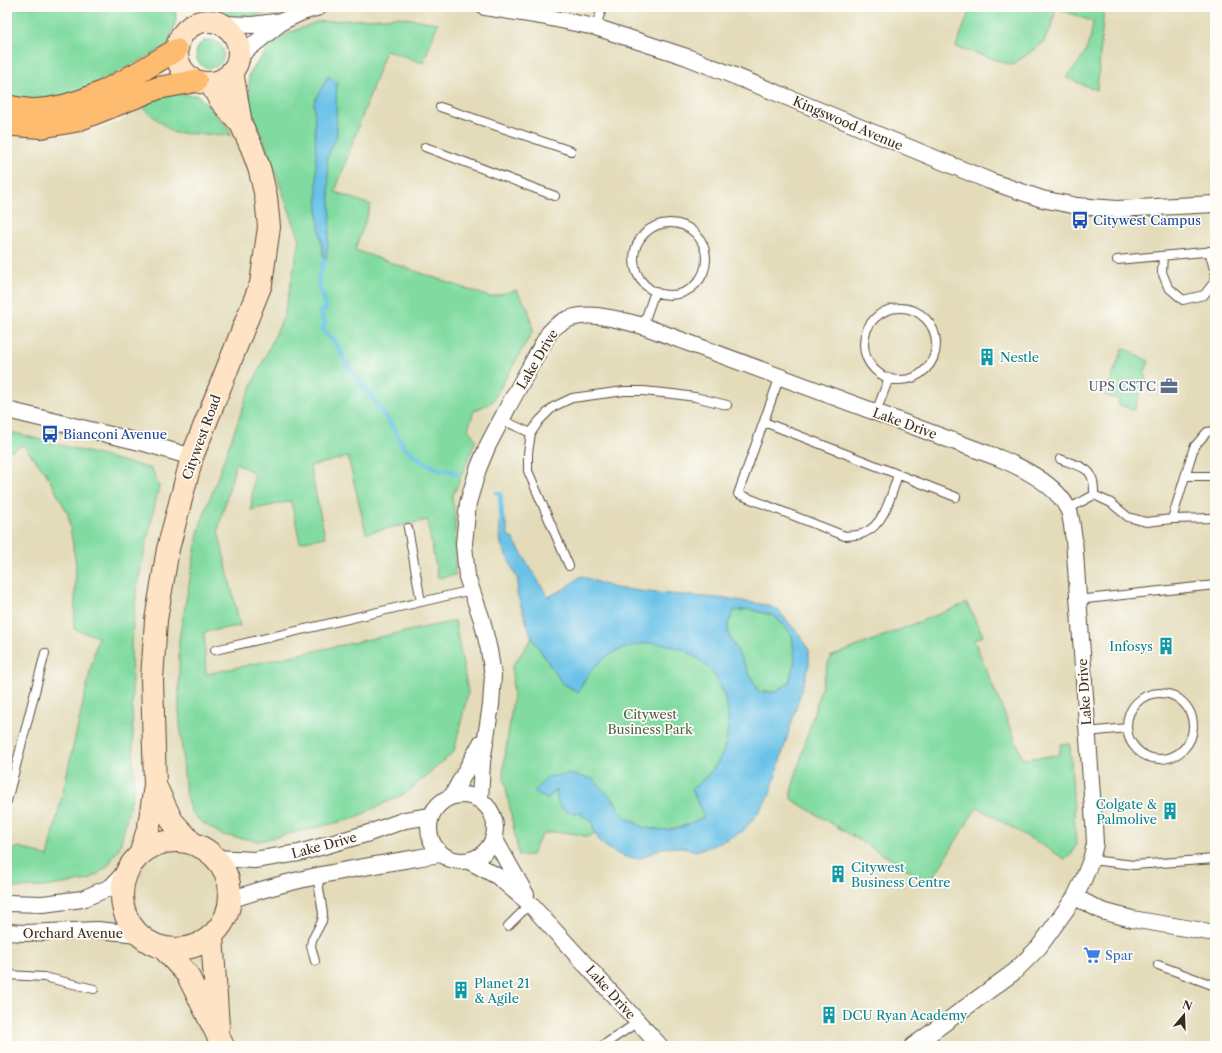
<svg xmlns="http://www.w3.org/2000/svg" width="1222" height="1053" font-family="'Libre Caslon Text',serif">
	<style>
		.built { fill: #e3dbba }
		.green { fill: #81dba1; stroke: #5e8260 }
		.water { fill: #6ac2e8; stroke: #527683; fill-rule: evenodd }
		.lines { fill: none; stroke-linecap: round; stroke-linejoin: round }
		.stream { stroke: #6ac2e8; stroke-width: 5 }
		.lane-casing { stroke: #57473a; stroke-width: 10 }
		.street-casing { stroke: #57473a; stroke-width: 18 }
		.secondary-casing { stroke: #57473a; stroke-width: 24 }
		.highway-casing { stroke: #57473a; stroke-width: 24 }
		.lane { stroke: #fff; stroke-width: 8 }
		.street { stroke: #fff; stroke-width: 16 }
		.secondary { stroke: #fee4c5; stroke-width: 22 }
		.highway { stroke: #fdbc6f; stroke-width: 22 }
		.labels { text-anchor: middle; stroke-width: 3.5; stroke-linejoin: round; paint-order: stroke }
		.street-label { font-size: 13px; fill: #3b2a1e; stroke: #fdfcf7 }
		.transit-label { font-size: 13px; fill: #164399; stroke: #fdfcf7; text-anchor: start }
		.culture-label { font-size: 13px; fill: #0d838f; stroke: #fdfcf7; text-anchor: start }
		.service-label { font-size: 13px; fill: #4e5e75; stroke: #fdfcf7; text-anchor: end }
		.park-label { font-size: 13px; fill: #505f45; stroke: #fdfcf7 }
		.shop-label { font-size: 13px; fill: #366cbe; stroke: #fdfcf7; text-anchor: start }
	</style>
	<rect width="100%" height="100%" fill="#fdfcf7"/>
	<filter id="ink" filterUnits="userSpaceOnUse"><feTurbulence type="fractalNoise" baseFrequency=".025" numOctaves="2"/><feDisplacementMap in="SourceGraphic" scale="8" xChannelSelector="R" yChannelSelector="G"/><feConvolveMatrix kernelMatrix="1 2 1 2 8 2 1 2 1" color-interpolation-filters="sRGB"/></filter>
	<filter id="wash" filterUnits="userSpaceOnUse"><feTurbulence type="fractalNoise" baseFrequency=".012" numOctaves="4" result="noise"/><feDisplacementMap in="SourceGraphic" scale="16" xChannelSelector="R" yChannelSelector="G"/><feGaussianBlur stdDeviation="0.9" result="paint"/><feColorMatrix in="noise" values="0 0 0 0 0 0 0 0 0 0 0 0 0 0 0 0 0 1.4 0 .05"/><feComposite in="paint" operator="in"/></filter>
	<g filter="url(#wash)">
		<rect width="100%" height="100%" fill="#f6eedb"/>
		<path class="built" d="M211 7H1215V1046H7V135L67 136 120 122 139 105 198 95 214 113 223 104 237 96 249 95V74L267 48 261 39 252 16 242 17 224 15Z"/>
		<path class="green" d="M7 7H175L176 21 168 46 48 108 7 105Z
			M211 7H282C261 16 231 23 211 7Z
			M956 7H1104L1097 90 1066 78C1083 58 1090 48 1093 22L1056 8 1051 28 1042 44 1012 65 956 47 969 12Z
			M398 17 438 23 423 63 386 50 335 192 371 205 355 250 490 297 516 290 528 308 533 331 492 402 474 411 468 429 476 440 452 498 455 515V575L438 578 427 520 366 533 348 457 310 466 325 537 300 542 291 501 251 510 254 473 236 463 218 530 240 626 204 632 206 674 455 621 468 692 454 752 406 793 352 819 259 841 222 835 199 820 191 812 186 797 179 711V639L199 529 247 396 284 316 300 240 265 144 249 106V74L268 48 287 34 316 22Z
			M196 54a14 14 0 1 1 28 0a14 14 0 1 1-28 0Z
			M167 94 198 95 225 124 231 135 174 133 139 105Z
			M1123 348 1136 353 1135 355 1149 361 1144 375 1147 376 1134 410 1118 404 1119 400 1105 395Z
			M7 431 152 469 159 486 137 586 131 643 134 788 120 846 107 867 89 880 44 887 7 888V851L20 847 48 857 98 637 74 629 76 565 68 514 46 473 23 445 11 451 7 447Z
			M967 603 983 636 974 640 1023 759 1059 755 1061 744H1070L1076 845 1072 854 1065 859 977 807 930 883 791 799V792L830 657Z
			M749 609 775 616 792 635 795 660 789 683 775 692H759L728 634V624L734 611Z
			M532 638 562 683 578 692C582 684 586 676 592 669 602 658 613 652 628 647 682 630 733 672 728 729 727 740 725 751 719 760 712 772 703 780 692 789L704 817 679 828 664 830 644 828 627 818 619 810 614 800 569 774 552 792 557 790C561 806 562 818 583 811L591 819 595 833 588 837C579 834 549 828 542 836 538 840 535 849 532 855L519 856 503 772 513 698 512 667Z"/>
		<path class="water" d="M328 76 337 83 336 102 337 135 327 157 331 217 326 260 324 261 318 218 314 102Z
			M505 519 508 535 513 539 548 597 564 589 581 576 614 588 657 593 730 599 761 604 777 609 797 632 809 650V665L770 794 758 813 743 831 717 844 696 851 682 847 662 848 641 858H628L612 851 600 842 595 833 591 819 582 816V812C566 816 555 808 557 790L552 793 548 800 534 791 548 777 569 774 593 779 614 800 619 810 627 818 644 828 664 830 679 828 704 817 692 789C703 780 712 772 719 760 725 751 727 740 728 729 733 672 682 630 628 647 604 654 588 670 578 692L562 683 532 638 517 594 518 580 501 544 499 522 502 520ZM749 609 775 616 792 635 795 660 789 683 775 692H759L728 634V624L734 611Z"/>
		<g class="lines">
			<path class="stream" d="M324 261C321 269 318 279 319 287 321 296 326 297 325 309L320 312 325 323 323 329 337 345 345 361 395 430 403 446 423 462 439 470 453 472 457 474
				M497 493 500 494 502 520"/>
		</g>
	</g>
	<g filter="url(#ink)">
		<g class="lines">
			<g class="lane-casing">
				<path id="lane" d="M595 27 603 7
					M440 107 571 151
					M425 147 555 196
					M634 259a36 36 0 1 1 72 0a36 36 0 1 1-72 0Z
					M1163 256 1162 272 1168 287 1183 300 1204 295 1215 281 1214 269 1209 251
					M1117 260 1215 251
					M864 344a36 36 0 1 1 72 0a36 36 0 1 1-72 0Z
					M643 326 655 291
					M780 376 738 494 845 536C851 535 858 536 864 533 885 524 891 495 898 475
					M876 412 889 378
					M502 420 531 433
					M764 422 956 497
					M1060 459C1083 468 1095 466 1094 495
					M1186 476H1215
					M1068 509 1094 495 1111 503 1128 517 1146 522 1172 519 1215 518
					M1172 519 1194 447 1207 432 1215 431
					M408 528 421 602
					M569 566 528 471V453L531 433 539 421 553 407 572 398 624 391H643L673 394 695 397 727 405
					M1077 600 1215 585
					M215 650 472 590
					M1127 726a33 33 0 1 1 66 0a33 33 0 1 1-66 0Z
					M1087 732 1127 728
					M7 801 45 653
					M1091 860 1134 865 1215 859
					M508 926 530 904
					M315 961 311 946 312 940 322 921 323 914 317 875
					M1158 965 1215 986
					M7 975 44 977 94 989
					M602 1046 638 1022"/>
			</g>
			<g class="street-casing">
				<path id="street" d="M485 7 541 16 595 27 687 57 777 93 990 181 1042 199 1077 206 1117 209 1215 204
					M222 24 252 25 283 21
					M238 57 283 21 302 12 319 7
					M7 410 148 444 192 457
					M429 828a33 33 0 1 1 66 0a33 33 0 1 1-66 0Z
					M452 796 481 743
					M480 800 482 762 491 705 493 675 489 650 482 620 467 577 464 544 468 503 478 469 488 445 509 405 549 333C573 304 612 318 643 326L999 458C1023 468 1056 484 1068 509 1072 517 1072 530 1074 539L1094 824 1095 844 1091 860 1084 878 1075 897 1039 947 1014 972 913 1046
					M494 838 526 895
					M215 858 254 860 299 853 369 833 405 820 431 816
					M469 861 497 876 530 904 660 1046
					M1075 897 1102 911 1132 919 1215 933
					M230 900C298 876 369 866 440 854
					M7 903 43 904 82 899 111 887 130 867
					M7 932 25 933 97 930 139 934"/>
			</g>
			<g class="secondary-casing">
				<path id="secondary" d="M177 52a31 31 0 1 1 62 0a31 31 0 1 1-62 0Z
					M232 71 241 124
					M155 785 172 821 193 844
					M122 895a54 54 0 1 1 108 0a54 54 0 1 1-108 0Z
					M140 855 149 826 155 785 152 679 156 620 168 549 192 457 261 284 269 227 266 197 260 171 252 148 241 124 220 100 210 83
					M212 936 218 1027
					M162 947 187 974 223 1046"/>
			</g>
			<g class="highway-casing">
				<path id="highway" d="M7 106C16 108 25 110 34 110 87 108 132 76 176 50
					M7 123 14 125 41 127 75 121 158 88 196 81"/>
			</g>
			<use href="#lane" class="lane"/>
			<use href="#street" class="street"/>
			<use href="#secondary" class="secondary"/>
			<use href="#highway" class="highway"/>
		</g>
	</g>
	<defs>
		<g id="bus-bare" transform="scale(1.38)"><path d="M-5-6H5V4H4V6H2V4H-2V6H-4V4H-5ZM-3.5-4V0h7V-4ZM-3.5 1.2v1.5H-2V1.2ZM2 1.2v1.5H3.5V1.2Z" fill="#1a4fb4" stroke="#fdfcf7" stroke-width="2.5" paint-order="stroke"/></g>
		<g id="building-bare" transform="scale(1.38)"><path d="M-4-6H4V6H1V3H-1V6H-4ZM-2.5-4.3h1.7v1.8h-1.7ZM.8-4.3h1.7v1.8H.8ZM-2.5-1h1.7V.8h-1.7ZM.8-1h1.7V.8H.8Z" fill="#0f9aa8" stroke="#fdfcf7" stroke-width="2.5" paint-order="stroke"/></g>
		<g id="office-bare" transform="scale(1.38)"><path d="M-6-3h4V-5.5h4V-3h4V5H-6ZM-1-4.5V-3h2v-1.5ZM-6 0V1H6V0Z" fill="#5c6f8a" stroke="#fdfcf7" stroke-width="2.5" paint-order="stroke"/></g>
		<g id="supermarket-bare" transform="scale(1.38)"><path d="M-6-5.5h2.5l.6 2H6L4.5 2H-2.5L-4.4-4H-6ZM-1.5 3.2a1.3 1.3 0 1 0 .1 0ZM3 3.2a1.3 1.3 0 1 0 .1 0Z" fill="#3f7fe0" stroke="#fdfcf7" stroke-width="2.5" paint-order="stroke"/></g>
	</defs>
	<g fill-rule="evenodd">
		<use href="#bus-bare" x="1080" y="220"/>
		<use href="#building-bare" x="987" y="357"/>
		<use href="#office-bare" x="1169" y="386"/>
		<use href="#bus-bare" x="50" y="434"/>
		<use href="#building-bare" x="1166" y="646"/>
		<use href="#building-bare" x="1170" y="811"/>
		<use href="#building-bare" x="838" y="874"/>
		<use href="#supermarket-bare" x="1092" y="955"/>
		<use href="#building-bare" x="461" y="990"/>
		<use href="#building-bare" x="829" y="1015"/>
	</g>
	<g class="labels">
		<g class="street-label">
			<text transform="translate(848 123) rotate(23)" y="5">Kingswood Avenue</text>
			<text transform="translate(537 359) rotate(-59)" y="5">Lake Drive</text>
			<text transform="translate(905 423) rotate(20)" y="5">Lake Drive</text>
			<text transform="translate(201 437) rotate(-70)" y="5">Citywest Road</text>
			<text transform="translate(1084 692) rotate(-94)" y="5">Lake Drive</text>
			<text transform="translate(324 845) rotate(-15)" y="5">Lake Drive</text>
			<text x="73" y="938">Orchard Avenue</text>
			<text transform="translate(611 992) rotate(48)" y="5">Lake Drive</text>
		</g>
		<g class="transit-label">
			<text x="1093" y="225">Citywest Campus</text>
			<text x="63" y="439">Bianconi Avenue</text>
		</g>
		<g class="culture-label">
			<text x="1000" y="362">Nestle</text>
			<text x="1153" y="651" text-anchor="end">Infosys</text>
			<text x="1157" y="809" text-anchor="end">Colgate &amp;<tspan x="1157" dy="15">Palmolive</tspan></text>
			<text x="851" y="872">Citywest<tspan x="851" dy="15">Business Centre</tspan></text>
			<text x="474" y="988">Planet 21<tspan x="474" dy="15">&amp; Agile</tspan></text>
			<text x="842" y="1020">DCU Ryan Academy</text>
		</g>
		<g class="service-label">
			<text x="1156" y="391">UPS CSTC</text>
		</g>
		<g class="park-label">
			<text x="650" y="719">Citywest<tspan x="650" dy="15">Business Park</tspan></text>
		</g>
		<g class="shop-label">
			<text x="1105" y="960">Spar</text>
		</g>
	</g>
	<rect width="1222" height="1053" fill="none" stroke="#fdfcf7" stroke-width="24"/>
	<g transform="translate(1184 1015) rotate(19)" stroke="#fdfcf7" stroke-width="3" paint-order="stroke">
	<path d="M0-3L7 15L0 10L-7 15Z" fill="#3b2a1e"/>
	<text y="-6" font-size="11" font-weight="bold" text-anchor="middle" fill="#3b2a1e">N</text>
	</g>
</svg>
